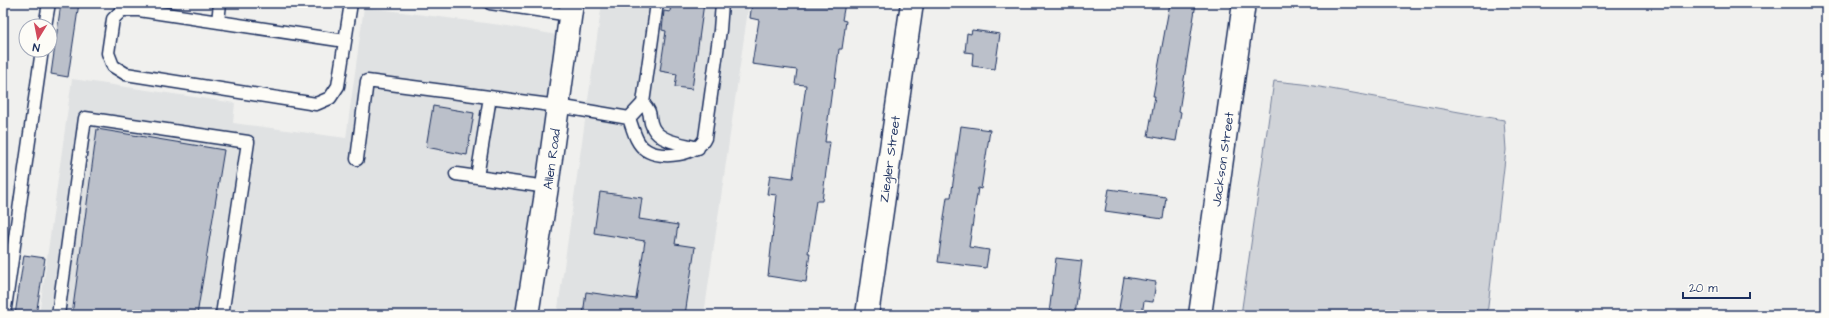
<svg xmlns="http://www.w3.org/2000/svg" width="1829" height="318" font-family="'Architects Daughter',sans-serif">
	<style>
		.built { fill: #e0e2e3 }
		.green { fill: #d0d3d8; stroke: #76819b }
		.building { fill: #bbc0ca; stroke: #1b2f5e }
		.lines { fill: none; stroke-linecap: round; stroke-linejoin: round }
		.lane-casing { stroke: #1b2f5e; stroke-width: 15 }
		.street-casing { stroke: #1b2f5e; stroke-width: 25 }
		.secondary-casing { stroke: #1b2f5e; stroke-width: 25 }
		.lane { stroke: #fdfcf7; stroke-width: 12 }
		.street { stroke: #fdfcf7; stroke-width: 22 }
		.secondary { stroke: #fdfcf7; stroke-width: 22 }
		.labels { text-anchor: middle; stroke-width: 3.5; stroke-linejoin: round; paint-order: stroke }
		.street-label { font-size: 13px; fill: #1b2f5e; stroke: #fdfcf7 }
	</style>
	<rect width="100%" height="100%" fill="#f0f0ee"/>
	<filter id="ink" filterUnits="userSpaceOnUse"><feTurbulence type="fractalNoise" baseFrequency=".025" numOctaves="2"/><feDisplacementMap in="SourceGraphic" scale="8" xChannelSelector="R" yChannelSelector="G"/><feConvolveMatrix kernelMatrix="1 2 1 2 8 2 1 2 1" color-interpolation-filters="sRGB"/></filter>
	<g filter="url(#ink)">
		<path class="built" d="M602 3H749L704 315H557Z
			M364 7 508 26 568 37 527 315H39L72 79 235 103 233 123 346 138Z"/>
		<path class="green" d="M1274 81 1303 84 1504 120 1506 150 1487 315H1241Z"/>
		<path class="building" d="M61 3H79L68 77 51 74Z
			M671 3H704L692 89 675 87 677 74 660 71 666 31 662 30 664 11 670 12Z
			M752 3H845L842 20 846 21 842 49H839L834 89H832L825 142H830L822 201H816L808 253H810L806 282 768 276 777 195 767 194 770 175 793 178 806 85 795 84 797 70 752 64 759 20 750 18Z
			M1170 3H1196L1179 111 1181 112 1176 141 1148 136 1155 96H1153Z
			M972 30 1000 34 995 69 972 66 973 53 965 52 967 33 971 34Z
			M433 106 474 113 467 155 426 147Z
			M961 126 990 130 981 189 978 188 969 247 989 250 986 268 938 262 947 197H951Z
			M97 129 224 150 197 315H72Z
			M1109 189 1166 197 1163 219 1105 211Z
			M600 192 642 198 639 219 678 225 675 244 695 247 685 315H583L586 292 636 299 645 241 594 233Z
			M24 255 45 258 36 315H15Z
			M1056 258 1082 261 1075 315 1049 313Z
			M1124 277 1156 282 1153 302 1144 301 1142 315H1118Z"/>
		<g class="lines">
			<g class="lane-casing">
				<path id="lane" d="M490 3 570 15
					M657 3 643 103 629 118C633 129 636 144 646 150 661 160 698 155 705 138L720 30 722 3
					M218 22 220 3
					M45 26 49 3
					M345 41 139 10H122L113 19 108 53 113 66 126 74 316 104 330 98 338 86 351 3
					M643 103C654 115 647 117 653 128 660 142 684 144 698 148
					M357 159 367 81 558 106 629 118
					M456 174 547 187
					M477 177 490 97
					M4 315 42 50
					M58 315 85 118 248 142 222 315"/>
			</g>
			<g class="street-casing">
				<path id="street" d="M867 315 912 3
					M1200 315 1244 3"/>
			</g>
			<g class="secondary-casing">
				<path id="secondary" d="M527 315 547 187 572 3"/>
			</g>
			<use href="#lane" class="lane"/>
			<use href="#street" class="street"/>
			<use href="#secondary" class="secondary"/>
		</g>
	</g>
	<g class="labels">
		<g class="street-label">
			<text transform="translate(551 159) rotate(-82)" y="5">Allen Road</text>
			<text transform="translate(889 159) rotate(-82)" y="5">Ziegler Street</text>
			<text transform="translate(1222 159) rotate(-82)" y="5">Jackson Street</text>
		</g>
	</g>
	<rect width="1829" height="318" fill="none" stroke="#fdfcf7" stroke-width="16"/>
	<rect x="8" y="8" width="1813" height="302" fill="none" stroke="#1b2f5e" stroke-width="1.5" filter="url(#ink)"/>
	<g transform="translate(38 38) rotate(190)"><circle r="19" fill="#fdfcf7" stroke="#a3aaba"/>
	<path d="M0-3L7 15L0 10L-7 15Z" fill="#d1495b"/>
	<text y="-6" font-size="11" font-weight="bold" text-anchor="middle" fill="#1b2f5e">N</text>
	</g>
	<path d="M1683 292v6h67v-6" fill="none" stroke="#1b2f5e" stroke-width="2"/>
	<text x="1689" y="292" font-size="12" fill="#1b2f5e" stroke="#fdfcf7" stroke-width="3" paint-order="stroke">20 m</text>
</svg>
